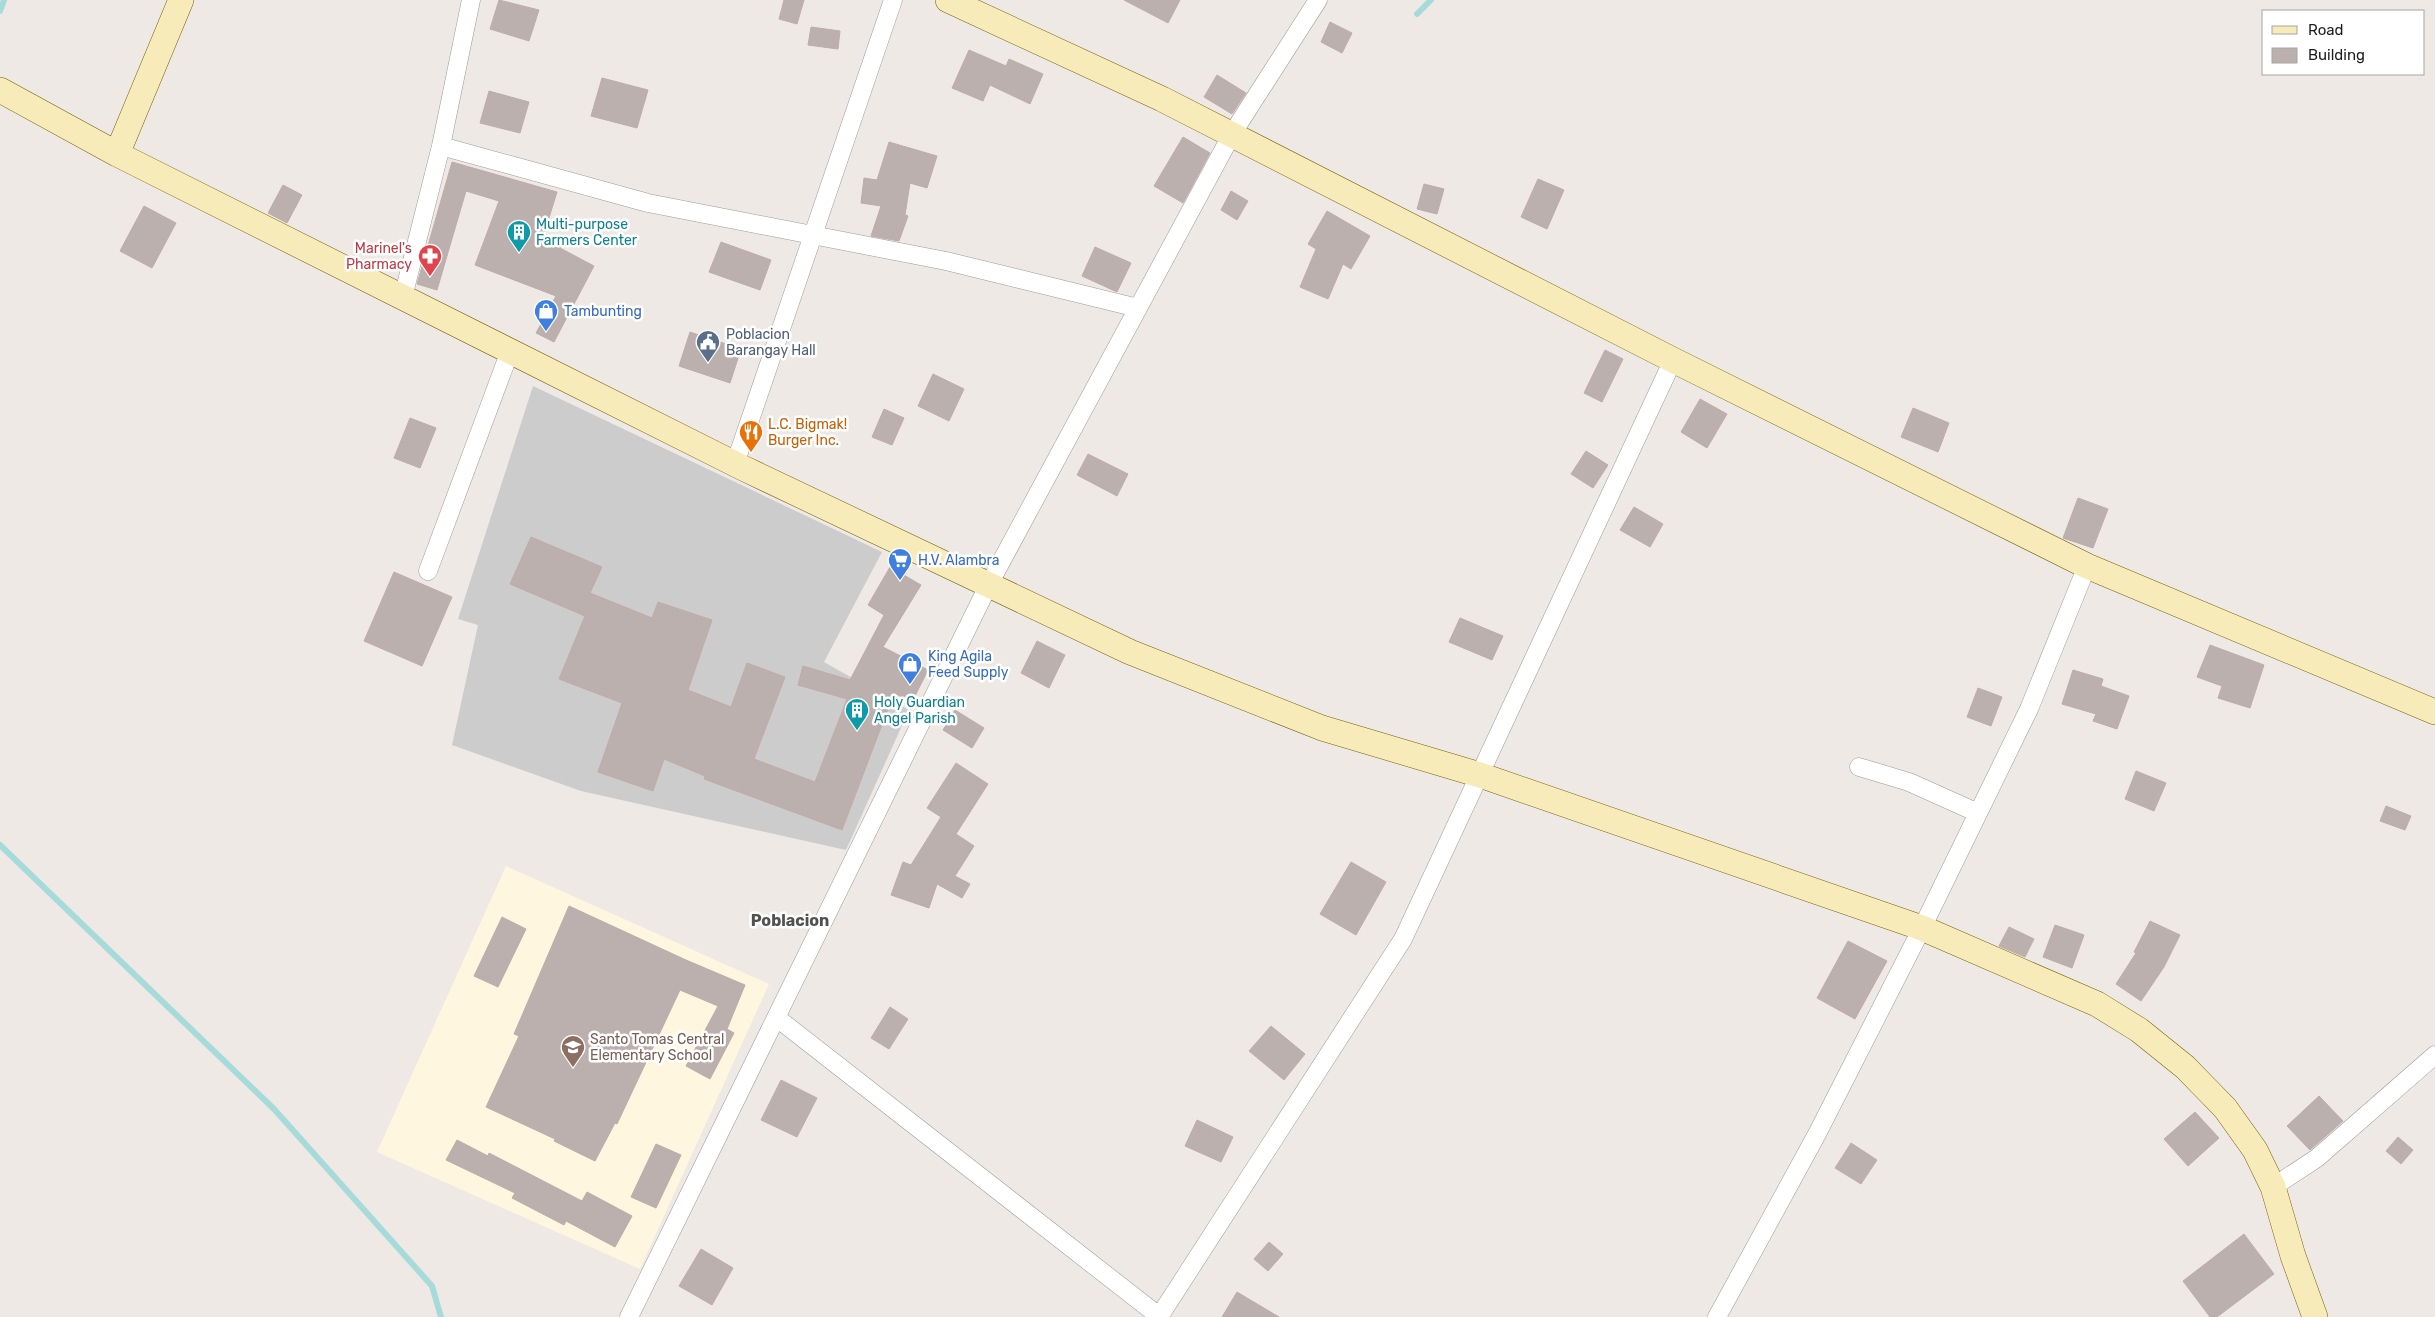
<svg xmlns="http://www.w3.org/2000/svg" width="2435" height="1317" font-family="Rubik,sans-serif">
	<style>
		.education { fill: #fef6de }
		.religious { fill: #ccc }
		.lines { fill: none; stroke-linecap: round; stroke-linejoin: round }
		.stream { stroke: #a6dbda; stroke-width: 6 }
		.building { fill: #bbb0ae; stroke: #c0aca7 }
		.street-casing { stroke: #9b9b9b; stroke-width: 19 }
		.secondary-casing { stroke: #736308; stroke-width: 26 }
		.street { stroke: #fff; stroke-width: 18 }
		.secondary { stroke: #f8ebba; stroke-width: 25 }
		.labels { text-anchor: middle; stroke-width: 5; stroke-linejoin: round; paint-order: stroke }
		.culture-label { font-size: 14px; fill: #0d838f; stroke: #fff; text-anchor: start }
		.health-label { font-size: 14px; fill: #be3a42; stroke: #fff; text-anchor: end }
		.shop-label { font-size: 14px; fill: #366cbe; stroke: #fff; text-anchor: start }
		.service-label { font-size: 14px; fill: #4e5e75; stroke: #fff; text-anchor: start }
		.food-label { font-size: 14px; fill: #c56008; stroke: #fff; text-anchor: start }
		.education-label { font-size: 14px; fill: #785e54; stroke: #fff; text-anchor: start }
		.quarter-label { font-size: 16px; font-weight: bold; fill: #515151; stroke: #fff }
	</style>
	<rect width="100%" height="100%" fill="#efe9e5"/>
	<path class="education" d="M506 866 769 984 640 1269 377 1152Z"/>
	<path class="religious" d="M533 386 882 552 824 662 909 710 846 850 581 791 452 745 478 625 458 619Z"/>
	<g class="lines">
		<path class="stream" d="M0 11 4 0
			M1417 14 1431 0
			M0 845 274 1109 432 1286 441 1317"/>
	</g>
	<path class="building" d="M499 0 539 10 529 41 490 29Z
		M784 0H804L797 24 779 19Z
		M1124 0H1180L1168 23Z
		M1330 22 1352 33 1342 53 1321 42Z
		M811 27 840 31 838 49 808 45Z
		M969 50 1006 66 1009 59 1043 74 1030 104 990 85 983 101 952 88Z
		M1217 75 1246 93 1232 114 1204 97Z
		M602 78 648 90 637 128 591 116Z
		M489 91 529 102 520 133 480 123Z
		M1183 137 1210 153 1183 203 1154 186Z
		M889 142 937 156 927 188 910 183 905 215 908 216 899 241 871 236 881 206 861 203 864 178 877 180Z
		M452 162 557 192 544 234 563 241 560 248 594 266 554 342 536 333 556 296 475 265 499 201 466 191 437 290 417 284Z
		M1538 179 1564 190 1547 229 1521 217Z
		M1424 184 1444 189 1437 214 1417 209Z
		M283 185 302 195 287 223 268 213Z
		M1231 191 1248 201 1237 220 1221 210Z
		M144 206 176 223 152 268 120 251Z
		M1327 211 1370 236 1351 269 1343 264 1328 299 1300 287 1316 249 1308 244Z
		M721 242 771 260 760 290 709 272Z
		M1095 247 1131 263 1117 292 1082 276Z
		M690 332 741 349 730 383 679 366Z
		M1605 350 1623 359 1602 402 1584 393Z
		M933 374 964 389 949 421 918 406Z
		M1700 399 1727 414 1707 448 1681 432Z
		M1913 408 1949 423 1938 452 1901 437Z
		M884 409 904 418 892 445 872 437Z
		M410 418 436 428 420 468 394 458Z
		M1586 451 1608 465 1593 488 1571 474Z
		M1088 454 1128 474 1117 496 1077 475Z
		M2078 498 2108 509 2093 548 2063 538Z
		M1634 507 1663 524 1650 547 1620 530Z
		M531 537 602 567 590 593 652 618 658 602 712 620 688 690 731 707 747 663 785 677 754 759 815 782 847 699 798 685 803 666 850 680 884 615 868 605 890 567 921 585 883 647 928 670 912 702 894 693 842 830 704 779 705 776 664 759 653 791 598 772 622 703 559 679 585 616 510 584Z
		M394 572 452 597 422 666 364 641Z
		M1460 618 1503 636 1492 660 1449 642Z
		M1037 641 1065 655 1049 688 1021 673Z
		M2210 645 2264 665 2250 708 2218 698 2222 686 2197 677Z
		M2073 670 2103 679 2101 686 2129 696 2117 729 2093 721 2096 714 2062 704Z
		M1978 688 2002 697 1991 726 1967 717Z
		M955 710 984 728 972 748 943 730Z
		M956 763 988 784 956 834 974 846 955 876 970 884 962 898 937 884 929 908 891 895 903 862 911 865 941 817 927 808Z
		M2136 771 2166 783 2154 811 2125 799Z
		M2386 806 2411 816 2405 830 2380 821Z
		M1351 862 1386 882 1356 935 1320 914Z
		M569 906 686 960 745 985 727 1029 734 1033 710 1079 686 1066 718 1006 680 990 617 1124 615 1123 595 1161 554 1141 555 1139 486 1107 519 1036 514 1034Z
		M502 917 526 929 498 987 474 976Z
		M2150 921 2180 935 2164 967 2141 1001 2116 984 2136 953 2134 952Z
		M2055 925 2084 935 2072 968 2043 957Z
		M2009 927 2034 939 2025 957 1999 946Z
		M1848 941 1887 961 1855 1019 1817 998Z
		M890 1007 908 1019 889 1049 871 1038Z
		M1271 1026 1305 1054 1284 1080 1249 1051Z
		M781 1080 817 1098 797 1137 761 1120Z
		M2319 1096 2343 1121 2310 1150 2287 1126Z
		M2195 1112 2219 1138 2188 1166 2164 1139Z
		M1197 1120 1233 1137 1221 1162 1185 1146Z
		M2398 1137 2413 1150 2401 1164 2386 1151Z
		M457 1140 488 1156 489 1153 582 1201 587 1192 632 1216 615 1247 566 1221 564 1225 512 1198 515 1193 446 1160Z
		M1851 1143 1877 1160 1861 1184 1835 1168Z
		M656 1144 681 1155 656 1208 631 1197Z
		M2244 1234 2274 1274 2217 1317H2210L2183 1281Z
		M1269 1242 1283 1254 1268 1271 1254 1259Z
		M701 1249 733 1268 712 1305 679 1286Z
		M1237 1292 1279 1317H1222Z"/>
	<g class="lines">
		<g class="street-casing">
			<path id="street" d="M441 146 648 203 946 261 1138 308
				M403 297 441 146 471 0
				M735 464 893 0
				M428 571 510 351
				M1859 767 1909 782 1978 813
				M777 1018 1160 1317
				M2273 1187 2317 1158 2435 1055
				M629 1317 988 586 1232 134 1318 0
				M1159 1317 1403 939 1673 360
				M1717 1317 1817 1134 1922 928 2029 709 2087 566"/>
		</g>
		<g class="secondary-casing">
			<path id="secondary" d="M948 0 1162 99 1673 360 2087 566 2435 712
				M0 90 117 154 743 468 1130 652 1322 728 1480 775 1922 928 2097 1004 2139 1030 2185 1067 2225 1108 2255 1150 2273 1187 2293 1256 2315 1317
				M117 154 181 0"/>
		</g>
		<use href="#street" class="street"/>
		<use href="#secondary" class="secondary"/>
	</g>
	<defs>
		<g id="building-pin" transform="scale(1.25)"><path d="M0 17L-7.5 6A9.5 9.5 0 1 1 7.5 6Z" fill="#0f9aa8" stroke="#fff"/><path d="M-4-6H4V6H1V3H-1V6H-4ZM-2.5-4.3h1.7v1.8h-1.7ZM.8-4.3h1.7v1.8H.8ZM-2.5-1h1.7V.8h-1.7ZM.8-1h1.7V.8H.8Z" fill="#fff"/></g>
		<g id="pharmacy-pin" transform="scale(1.25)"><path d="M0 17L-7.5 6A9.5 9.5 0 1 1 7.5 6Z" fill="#e0444e" stroke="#fff"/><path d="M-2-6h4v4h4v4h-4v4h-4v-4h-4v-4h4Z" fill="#fff"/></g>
		<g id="shop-pin" transform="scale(1.25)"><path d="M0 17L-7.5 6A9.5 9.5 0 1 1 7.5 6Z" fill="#3f7fe0" stroke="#fff"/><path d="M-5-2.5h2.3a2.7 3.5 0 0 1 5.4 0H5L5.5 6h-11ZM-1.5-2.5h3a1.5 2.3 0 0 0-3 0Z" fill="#fff"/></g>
		<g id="civic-pin" transform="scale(1.25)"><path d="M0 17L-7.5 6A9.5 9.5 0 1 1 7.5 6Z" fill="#5c6f8a" stroke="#fff"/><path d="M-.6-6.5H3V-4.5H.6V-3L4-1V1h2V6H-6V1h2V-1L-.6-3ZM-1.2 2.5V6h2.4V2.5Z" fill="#fff"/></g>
		<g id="restaurant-pin" transform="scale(1.25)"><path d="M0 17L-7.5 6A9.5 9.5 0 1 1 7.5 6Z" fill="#e8710a" stroke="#fff"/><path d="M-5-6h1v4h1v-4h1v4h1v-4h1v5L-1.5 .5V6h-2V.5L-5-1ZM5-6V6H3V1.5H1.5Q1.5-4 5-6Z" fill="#fff"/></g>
		<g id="supermarket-pin" transform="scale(1.25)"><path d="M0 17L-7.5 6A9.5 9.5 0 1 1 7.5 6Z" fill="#3f7fe0" stroke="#fff"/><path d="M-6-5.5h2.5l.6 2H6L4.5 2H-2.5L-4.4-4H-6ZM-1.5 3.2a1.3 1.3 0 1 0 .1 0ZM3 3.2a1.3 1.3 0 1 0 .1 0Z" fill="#fff"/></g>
		<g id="school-pin" transform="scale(1.25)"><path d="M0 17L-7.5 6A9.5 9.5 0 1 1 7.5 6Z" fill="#8d6e63" stroke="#fff"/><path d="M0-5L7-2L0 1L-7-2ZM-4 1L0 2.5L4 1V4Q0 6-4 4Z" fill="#fff"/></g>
	</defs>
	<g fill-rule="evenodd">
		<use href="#building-pin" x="519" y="232"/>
		<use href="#pharmacy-pin" x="430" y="256"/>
		<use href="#shop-pin" x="546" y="311"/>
		<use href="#civic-pin" x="708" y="342"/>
		<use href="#restaurant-pin" x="751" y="432"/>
		<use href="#supermarket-pin" x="900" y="560"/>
		<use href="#shop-pin" x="910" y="664"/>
		<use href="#building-pin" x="857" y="710"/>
		<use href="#school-pin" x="573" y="1047"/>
	</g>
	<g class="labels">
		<g class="culture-label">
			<text x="536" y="229">Multi-purpose<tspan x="536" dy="16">Farmers Center</tspan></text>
			<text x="874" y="707">Holy Guardian<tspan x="874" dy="16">Angel Parish</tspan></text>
		</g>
		<g class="health-label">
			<text x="412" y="253">Marinel's<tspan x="412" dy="16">Pharmacy</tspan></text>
		</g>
		<g class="shop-label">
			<text x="564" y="316">Tambunting</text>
			<text x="918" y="565">H.V. Alambra</text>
			<text x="928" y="661">King Agila<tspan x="928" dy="16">Feed Supply</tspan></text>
		</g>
		<g class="service-label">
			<text x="726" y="339">Poblacion<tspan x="726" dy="16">Barangay Hall</tspan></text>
		</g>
		<g class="food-label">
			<text x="768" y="429">L.C. Bigmak!<tspan x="768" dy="16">Burger Inc.</tspan></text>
		</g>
		<g class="education-label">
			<text x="590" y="1044">Santo Tomas Central<tspan x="590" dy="16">Elementary School</tspan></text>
		</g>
		<g class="quarter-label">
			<text x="790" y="926">Poblacion</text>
		</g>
	</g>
	<rect x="2262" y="10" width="162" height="65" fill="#ffffff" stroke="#a5a5a5"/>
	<rect x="2272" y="26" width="25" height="8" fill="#f8ebba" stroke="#a5a5a5"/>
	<text x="2308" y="35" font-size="15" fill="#1e1e1e">Road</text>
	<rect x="2272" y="48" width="25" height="15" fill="#bbb0ae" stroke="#a5a5a5"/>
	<text x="2308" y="60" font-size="15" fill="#1e1e1e">Building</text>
</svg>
